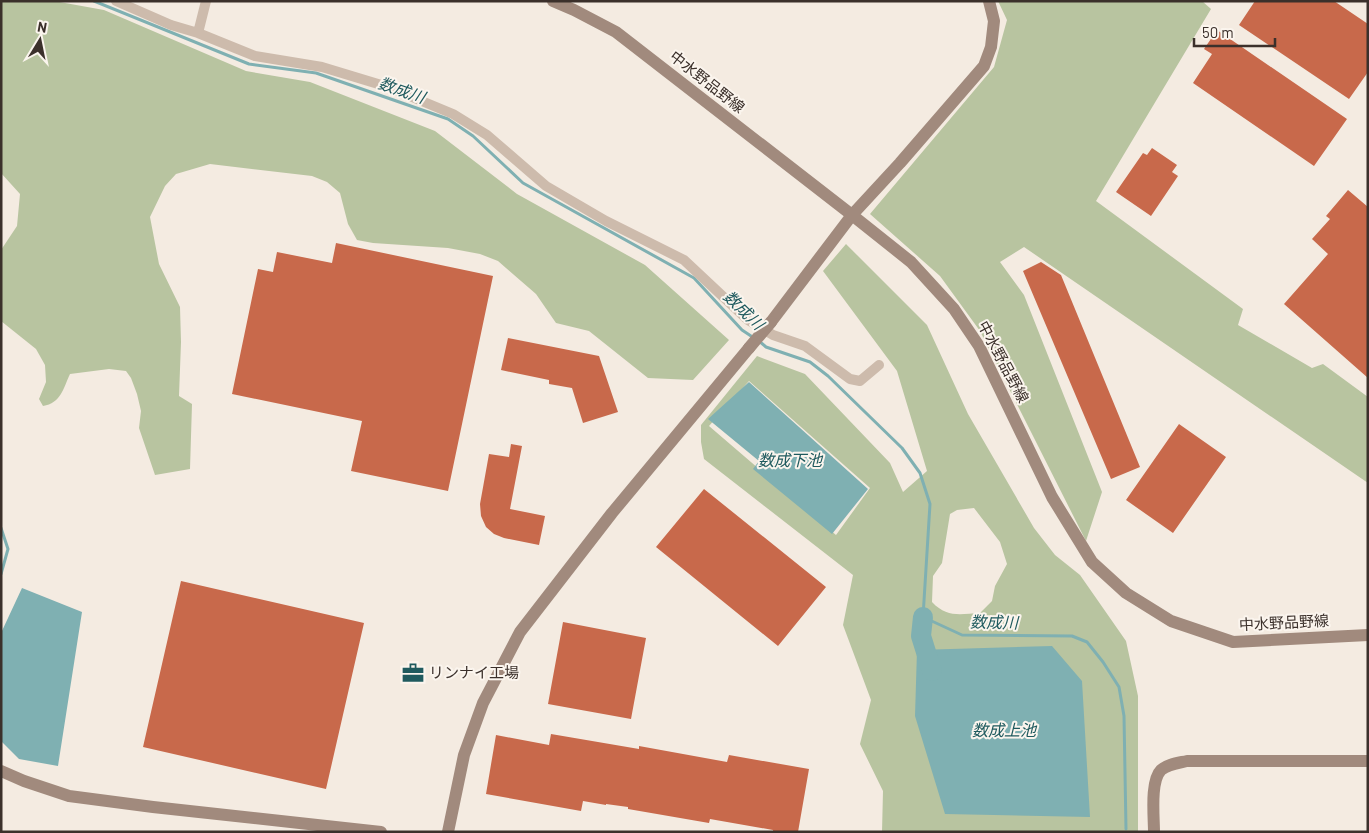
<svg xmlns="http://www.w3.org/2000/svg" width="1369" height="833" font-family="Barlow,'Noto Sans JP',sans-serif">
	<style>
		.green { fill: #b8c4a0; fill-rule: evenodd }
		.water { fill: #7fb0b2 }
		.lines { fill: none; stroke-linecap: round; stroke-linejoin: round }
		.stream { stroke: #7fb0b2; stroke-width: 3 }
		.river { stroke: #7fb0b2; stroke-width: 20 }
		.building { fill: #c8694b }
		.street { stroke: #cdbbac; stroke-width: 10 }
		.secondary { stroke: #a18a7d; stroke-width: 12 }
		.secondary-bridge { stroke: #a18a7d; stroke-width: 12 }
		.labels { text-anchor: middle; stroke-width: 4; stroke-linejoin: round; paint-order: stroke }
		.street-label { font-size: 15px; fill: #3b302b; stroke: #fbf5ee }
		.poi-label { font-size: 15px; fill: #3b302b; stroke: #fbf5ee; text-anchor: start }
		.water-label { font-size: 16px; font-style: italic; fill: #1f5a5e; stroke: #fbf5ee }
	</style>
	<rect width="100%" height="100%" fill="#f4ebe1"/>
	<path class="green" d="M1 1H54L104 10 246 71 310 82 435 131 517 194 645 265 729 340 693 380 648 378 589 331 556 323 536 294 498 261 480 254 448 248 373 243 357 240 348 224 340 193 327 182 312 176 210 164 176 174 165 186 150 217 159 264 180 307 181 342 179 396 192 404 190 469 155 475 139 428 141 411 137 394 131 378 126 371 109 369 70 374C63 389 61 403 43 406L39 399 46 382 45 365 36 349 1 321V250L17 226 20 194 1 173Z
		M998 1H1202L1211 9 1096 201 1243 309 1238 325 1312 368 1323 364 1368 397V483L1024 247 1000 262 1024 295 1102 492 1086 541 980 331 940 276 870 214 994 67 1007 20Z
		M846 244 927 325 968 414 1034 528 1055 555 1080 575 1126 641 1138 696V832H882L883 791 860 744 871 700 843 625 853 575 704 459 701 442V425L757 356 805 374 890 463 903 492 927 471 897 371 823 271ZM749 381 870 488 836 535 709 426ZM974 508 1000 542 1007 564 995 586 992 601 980 613C960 614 947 618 932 602L933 576 942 563 950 514 957 510Z"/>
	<path class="water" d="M749 382 868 489 832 534 753 469 759 461 708 419Z
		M22 588 82 612 58 766 19 759 1 741V633Z
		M1052 646 1082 681 1090 817 945 814 915 716 917 650Z"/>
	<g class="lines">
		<path class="stream" d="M94 1 249 64 316 73 448 119 473 136 523 183 694 278 742 330 754 338
			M759 341 766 347 810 362 828 376 902 448 920 473 930 504 923 617 962 635 1072 636 1087 642 1103 662 1119 687 1124 716 1126 829
			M1 528 8 549 1 574"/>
		<path class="river" d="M923 617 921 636 932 671"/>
	</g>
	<path class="building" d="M1255 1H1334L1368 24V72L1349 99 1239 25Z
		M1217 30 1347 119 1314 166 1193 83 1212 54 1204 49Z
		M1152 148 1177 165 1172 172 1178 176 1151 216 1116 192 1143 153 1147 155Z
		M1348 190 1368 207V378L1284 304 1328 254 1312 239 1330 219 1326 216Z
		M336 243 493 276 448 491 351 471 362 421 232 394 258 269 273 272 277 252 332 263Z
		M1041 262 1061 275 1140 467 1111 479 1023 271Z
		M508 338 599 356 618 412 583 423 572 388 549 384V380L501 370Z
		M1179 424 1226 457 1173 533 1126 500Z
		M511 444 522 446 510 509 545 516 539 545 504 538 494 534 486 527 481 516 480 504 489 454 509 457Z
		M704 489 826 587 778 646 656 547Z
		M181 581 364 623 326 789 143 747Z
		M563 622 646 638 631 719 548 704Z
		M551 734 639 749V746L727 762 729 755 809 769 798 832H773V830L710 819 709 823 628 809V807L606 804V805L583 801 581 811 486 794 496 735 549 745Z"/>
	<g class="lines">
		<path class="street" d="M116 1 171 25 198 33 255 56 322 67 388 87 453 114 487 135 546 186 606 221 684 260 748 320 773 335 805 346 850 379 860 381 879 365
			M198 33 206 1"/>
		<path class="secondary" d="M553 1 574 10 616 32 852 215 911 262 954 309 979 346 1052 497 1092 562 1126 593 1171 621 1233 642 1368 635
			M771 322 852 215 900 163 984 66 991 47 994 21 989 1
			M1 771 24 781 69 796 153 807 381 832
			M448 832 464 755 483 703 520 632 612 513 749 348
			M1154 832C1154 817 1150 781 1161 770 1168 764 1178 763 1187 761H1368"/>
		<path class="secondary-bridge" d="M749 348 771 322"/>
	</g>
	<defs>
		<g id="office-bare" transform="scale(1.725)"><path d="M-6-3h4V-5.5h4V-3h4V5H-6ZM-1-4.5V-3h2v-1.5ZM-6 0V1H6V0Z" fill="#1f5a5e" stroke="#fbf5ee" stroke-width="2.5" paint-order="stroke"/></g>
	</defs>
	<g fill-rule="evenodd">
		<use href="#office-bare" x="413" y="673"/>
	</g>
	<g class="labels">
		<g class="street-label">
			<text transform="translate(707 82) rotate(38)" y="5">中水野品野線</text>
			<text transform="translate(1003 362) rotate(62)" y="5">中水野品野線</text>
			<text transform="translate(1284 623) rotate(-3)" y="5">中水野品野線</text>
		</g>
		<g class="poi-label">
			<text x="429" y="678">リンナイ工場</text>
		</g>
		<g class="water-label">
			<text transform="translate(402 90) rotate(19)" y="6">数成川</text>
			<text transform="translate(744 310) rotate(44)" y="6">数成川</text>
			<text x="790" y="466">数成下池</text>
			<text transform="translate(994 622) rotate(1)" y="6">数成川</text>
			<text x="1004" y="736">数成上池</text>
		</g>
	</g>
	<rect width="1369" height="833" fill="none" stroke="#3b302b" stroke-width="5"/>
	<g transform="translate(40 40) rotate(10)" stroke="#fbf5ee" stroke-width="4" paint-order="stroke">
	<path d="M0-4L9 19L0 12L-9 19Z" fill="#3b302b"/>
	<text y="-8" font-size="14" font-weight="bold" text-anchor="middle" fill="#3b302b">N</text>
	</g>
	<path d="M1194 38v8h81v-8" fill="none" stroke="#3b302b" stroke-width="2.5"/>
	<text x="1202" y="38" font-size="15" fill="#3b302b" stroke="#fbf5ee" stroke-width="4" paint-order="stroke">50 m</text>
</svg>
